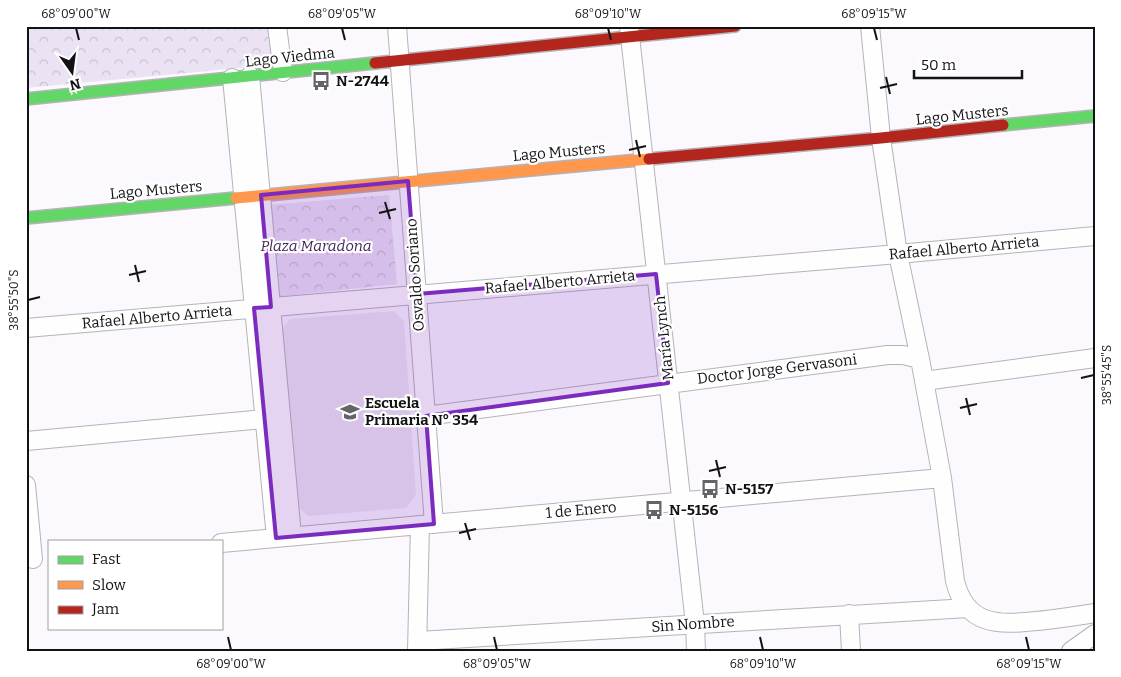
<svg xmlns="http://www.w3.org/2000/svg" width="1121" height="677" font-family="Bitter,serif">
	<style>
		.built { fill: #eee8f3 }
		.park { fill: url(#park-crowns) }
		.lines { fill: none; stroke-linecap: round; stroke-linejoin: round }
		.street-casing { stroke: #b5b3b6; stroke-width: 20 }
		.fast-casing { stroke: #b5b3b6; stroke-width: 14 }
		.slow-casing { stroke: #b5b3b6; stroke-width: 14 }
		.jam-casing { stroke: #b5b3b6; stroke-width: 14 }
		.street { stroke: #fefeff; stroke-width: 18 }
		.fast { stroke: #63d668; stroke-width: 11 }
		.slow { stroke: #ff974d; stroke-width: 11 }
		.jam { stroke: #b3261e; stroke-width: 11 }
		.marked { fill: #7b2cbf; fill-opacity: 0.2; stroke: #7b2cbf; stroke-width: 4; stroke-linejoin: round }
		.ticks { fill: none; stroke: #131215; stroke-width: 2 }
		.labels { text-anchor: middle; stroke-width: 4.5; stroke-linejoin: round; paint-order: stroke }
		.street-label { font-size: 15px; fill: #131215; stroke: #fff }
		.poi-label { font-size: 15px; font-weight: bold; fill: #131215; stroke: #fff; text-anchor: start }
		.park-label { font-size: 15px; font-style: italic; fill: #422757; stroke: #fff }
		.neatline { fill: none; stroke: #131215; stroke-width: 2 }
		.ticks-label { font-size: 12px; text-anchor: middle; fill: #131215 }
	</style>
	<defs>
		<pattern id="park-crowns" width="20" height="18" patternUnits="userSpaceOnUse" patternTransform="scale(1.25)"><rect width="20" height="18" fill="#ebe3f4"/><path d="M2 6a3 3 0 1 1 6 0M12 15a3 3 0 1 1 6 0" fill="none" stroke="#c9c2d0"/></pattern>
	</defs>
	<rect width="100%" height="100%" fill="#fbf9fe"/>
	<path class="built" d="M394 311 404 321 416 495 406 508 308 516 298 507 282 329 290 319Z"/>
	<path class="park" d="M26 26H269L272 65 26 88Z
		M389 195 397 284 274 297 266 205Z"/>
	<g class="lines">
		<g class="street-casing">
			<path id="street" d="M277 26 283 72
				M397 26 434 524
				M870 26 881 138 898 254 920 359 942 478 955 581C966 626 998 625 1037 621 1057 619 1076 616 1095 613
				M629 27 695 624 696 651
				M250 76 292 536
				M232 78 276 538
				M26 328 898 254 1095 236
				M924 381 1095 358
				M426 416 888 355H903L920 359
				M26 441 265 419
				M26 485 33 559
				M221 543 942 478
				M849 614 851 651
				M418 641 968 608
				M417 651 420 525
				M1071 651 1095 634"/>
		</g>
		<g class="fast-casing">
			<path id="fast" d="M26 99 375 63
				M1003 125 1095 116
				M26 218 236 198"/>
		</g>
		<g class="slow-casing">
			<path id="slow" d="M236 198 649 159"/>
		</g>
		<g class="jam-casing">
			<path id="jam" d="M375 63 735 26
				M649 159 881 138 1003 125"/>
		</g>
		<use href="#street" class="street"/>
		<use href="#fast" class="fast"/>
		<use href="#slow" class="slow"/>
		<use href="#jam" class="jam"/>
	</g>
	<path class="marked" d="M408 181 417 294 656 274 668 383 426 416 434 524 276 538 254 308 271 307 261 195Z"/>
	<path class="ticks" d="M76 28 79 40M342 28 345 40M608 28 611 40M874 28 877 40M886 77 890 94M880 88 897 84M636 140 640 157M629 150 646 146M385 202 390 219M379 213 396 209M135 265 139 282M129 275 146 271M28 300 40 297M1081 378 1094 375M966 398 970 415M960 408 977 404M716 460 720 477M709 471 726 467M465 523 470 540M459 533 476 529M228 637 231 650M494 637 497 650M760 637 763 650M1026 637 1029 650"/>
	<defs>
		<g id="bus-bare" transform="scale(1.5)"><path d="M-5-6H5V4H4V6H2V4H-2V6H-4V4H-5ZM-3.5-4V0h7V-4ZM-3.5 1.2v1.5H-2V1.2ZM2 1.2v1.5H3.5V1.2Z" fill="#646367" stroke="#fff" stroke-width="2.5" paint-order="stroke"/></g>
		<g id="school-bare" transform="scale(1.5)"><path d="M0-5L7-2L0 1L-7-2ZM-4 1L0 2.5L4 1V4Q0 6-4 4Z" fill="#646367" stroke="#fff" stroke-width="2.5" paint-order="stroke"/></g>
	</defs>
	<g fill-rule="evenodd">
		<use href="#bus-bare" x="321" y="81"/>
		<use href="#school-bare" x="350" y="412"/>
		<use href="#bus-bare" x="710" y="489"/>
		<use href="#bus-bare" x="654" y="510"/>
	</g>
	<g class="labels">
		<g class="street-label">
			<text transform="translate(290 57) rotate(-6)" y="5">Lago Viedma</text>
			<text transform="translate(962 115) rotate(-6)" y="5">Lago Musters</text>
			<text transform="translate(559 152) rotate(-5)" y="5">Lago Musters</text>
			<text transform="translate(156 190) rotate(-5)" y="5">Lago Musters</text>
			<text transform="translate(964 248) rotate(-5)" y="5">Rafael Alberto Arrieta</text>
			<text transform="translate(415 275) rotate(-94)" y="5">Osvaldo Soriano</text>
			<text transform="translate(560 282) rotate(-5)" y="5">Rafael Alberto Arrieta</text>
			<text transform="translate(157 317) rotate(-5)" y="5">Rafael Alberto Arrieta</text>
			<text transform="translate(664 338) rotate(-96)" y="5">María Lynch</text>
			<text transform="translate(777 369) rotate(-7)" y="5">Doctor Jorge Gervasoni</text>
			<text transform="translate(581 510) rotate(-5)" y="5">1 de Enero</text>
			<text transform="translate(693 624) rotate(-4)" y="5">Sin Nombre</text>
		</g>
		<g class="poi-label">
			<text x="336" y="86">N-2744</text>
			<text x="365" y="408">Escuela<tspan x="365" dy="17">Primaria N° 354</tspan></text>
			<text x="725" y="494">N-5157</text>
			<text x="669" y="515">N-5156</text>
		</g>
		<g class="park-label">
			<text x="316" y="251">Plaza Maradona</text>
		</g>
	</g>
	<rect width="1121" height="677" fill="none" stroke="#ffffff" stroke-width="55"/>
	<rect x="48" y="540" width="175" height="90" fill="#ffffff" stroke="#a1a0a1"/>
	<rect x="58" y="556" width="25" height="8" fill="#63d668" stroke="#a1a0a1"/>
	<text x="92" y="564" font-size="15" fill="#131215">Fast</text>
	<rect x="58" y="581" width="25" height="8" fill="#ff974d" stroke="#a1a0a1"/>
	<text x="92" y="590" font-size="15" fill="#131215">Slow</text>
	<rect x="58" y="606" width="25" height="8" fill="#b3261e" stroke="#a1a0a1"/>
	<text x="92" y="614" font-size="15" fill="#131215">Jam</text>
	<g transform="translate(72 72) rotate(166)" stroke="#ffffff" stroke-width="4" paint-order="stroke">
	<path d="M0-4L9 19L0 12L-9 19Z" fill="#131215"/>
	<text y="-8" font-size="14" font-weight="bold" text-anchor="middle" fill="#131215">N</text>
	</g>
	<path d="M914 70v8h108v-8" fill="none" stroke="#131215" stroke-width="2.5"/>
	<text x="921" y="70" font-size="15" fill="#131215" stroke="#ffffff" stroke-width="4" paint-order="stroke">50 m</text>
	<rect x="28" y="28" width="1066" height="622" class="neatline"/>
	<g class="ticks-label">
		<text x="76" y="18">68°09'00"W</text>
		<text x="342" y="18">68°09'05"W</text>
		<text x="608" y="18">68°09'10"W</text>
		<text x="874" y="18">68°09'15"W</text>
		<text transform="translate(14 300) rotate(-90)" y="4">38°55'50"S</text>
		<text transform="translate(1107 375) rotate(-90)" y="4">38°55'45"S</text>
		<text x="231" y="668">68°09'00"W</text>
		<text x="497" y="668">68°09'05"W</text>
		<text x="763" y="668">68°09'10"W</text>
		<text x="1029" y="668">68°09'15"W</text>
	</g>
</svg>
